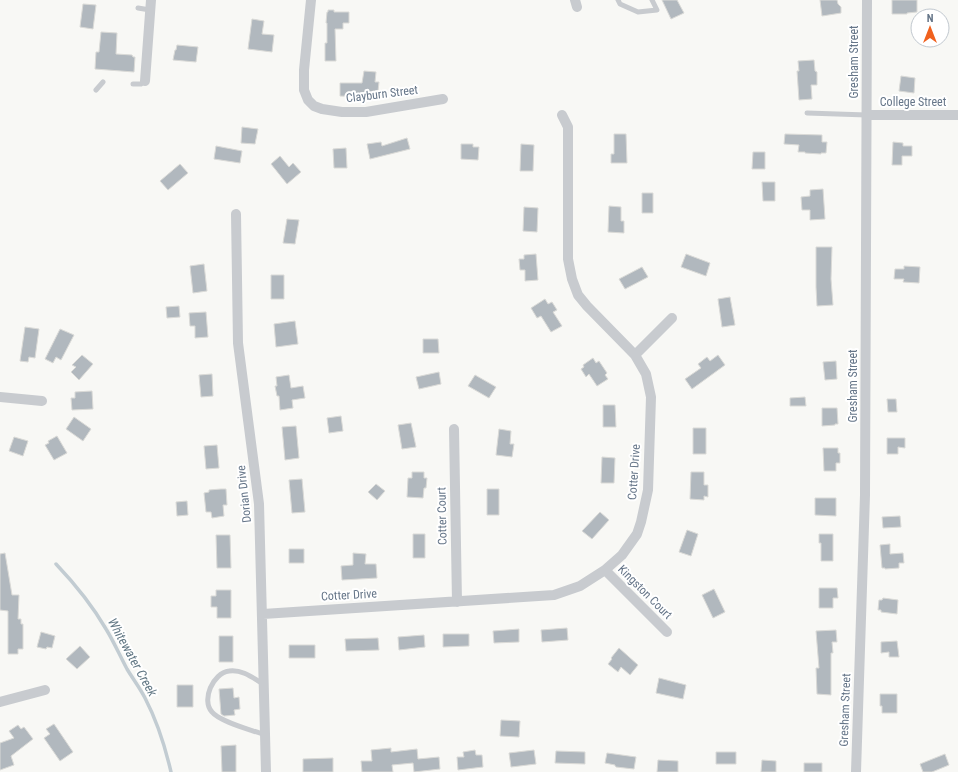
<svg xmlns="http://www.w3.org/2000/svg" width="958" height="772" font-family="'Roboto Condensed',sans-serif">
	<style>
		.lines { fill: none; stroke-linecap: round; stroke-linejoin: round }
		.stream { stroke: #c2ccd2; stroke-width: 3.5 }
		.building { fill: #b1b8be; stroke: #dadad7 }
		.service { stroke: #c8cbcf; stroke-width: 5 }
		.minor { stroke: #c8cbcf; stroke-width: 10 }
		.labels { text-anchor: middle; stroke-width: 4; stroke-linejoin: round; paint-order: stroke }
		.street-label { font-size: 12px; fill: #657588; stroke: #fff }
		.water-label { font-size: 13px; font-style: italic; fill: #617784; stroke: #fff }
	</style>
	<rect width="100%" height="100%" fill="#f8f8f5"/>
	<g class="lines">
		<path class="stream" d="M56 564C75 584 92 605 106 629 114 642 120 656 127 669 133 679 140 688 145 698 157 721 165 746 171 772"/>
	</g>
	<path class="building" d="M662 0H677L684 13 671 19Z
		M820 0H837L838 4 841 7V13L822 16Z
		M892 0H917V12L907 13V14H892Z
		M83 4 96 5 93 29 80 27Z
		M328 10H334V12H349V23H343V29H335L336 61H325V43H327V23H326L327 12H328Z
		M252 19 264 21 262 34 274 35 272 52 248 49Z
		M101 32 117 33 116 54 132 55 133 57H135L134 72 95 69 96 52H99Z
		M177 45 198 47 196 62 173 60 175 50H176Z
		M814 60 815 71 817 72V85H811L812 99 799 100 797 71H799L798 61Z
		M364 71 376 72 375 82H379L378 91H374L373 97H372L371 100 362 99 363 97 340 96V83H362Z
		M901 76 915 78 914 93 899 91Z
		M242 127 258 129 255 144 241 143Z
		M614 134H626L627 163H611V154H614Z
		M785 134 822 135V142H827L826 153H821V154L805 153V152H798L799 145 784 144Z
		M407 138 410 149 370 159 367 144 381 142 382 146Z
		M893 142 903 143V146H912V156H902V165H892Z
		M461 144H473V147H479L478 160 461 159Z
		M521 144 534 145 533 171H520Z
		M216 146 242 151 240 163 214 159Z
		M346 148 347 168H334L333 149Z
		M753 152H765V169H752Z
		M280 156 289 167 293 163 301 172 287 184 271 164Z
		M180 164 188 173 168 190 160 181Z
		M762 182H775V201H763Z
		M823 189 825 219 810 220V210H802L801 197 810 196V190Z
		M642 193H653V213H642Z
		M609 206 621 207V221H624V233L608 232Z
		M524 207 538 208 537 232 523 231Z
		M287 219 299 220 295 244 283 243Z
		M816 247H832L831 279 833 305 817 306 816 287Z
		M536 254 538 280 525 281V270H520L519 259H524V255Z
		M686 254 710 263 706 276 681 267Z
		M204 264 207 291 193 293 190 266Z
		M904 266 920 267 919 283 903 282 904 279H894L895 269H904Z
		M642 267 648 277 625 289 619 279Z
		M271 275H284V299H271Z
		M730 297 735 325 722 327 718 299Z
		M545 299 548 304 552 302 557 310 553 312 562 326 551 332 541 316 537 318 531 308Z
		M179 306 180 317 167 318 166 307Z
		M206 312 208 337 195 338V326H190L189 313Z
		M295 321 298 344 276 347 274 324Z
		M25 327 39 329 35 358 29 357 28 362 20 361Z
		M60 329 74 335 61 360 56 357 53 363 45 359Z
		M423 339H438L439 353H423Z
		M82 355 93 364 79 380 71 372 76 367 72 365Z
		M718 355 725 365 692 389 685 379 701 368 698 364 707 357 710 361Z
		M593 358 596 363 599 361 607 373 605 375 608 379 597 386 589 374 586 377 581 369 584 367 583 365Z
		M836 361 837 379 825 380 823 362Z
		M439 372 441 384 419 389 416 377Z
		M212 374 213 396 201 397 199 375Z
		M289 375 291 388 303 386 305 398 292 400 293 408 280 410 279 396H277L275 386H277L276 377Z
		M475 375 496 387 489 398 468 386Z
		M92 391 93 409 72 410 71 398H75V392Z
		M805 397 806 406H790V398Z
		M887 399H896L897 412H888Z
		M603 405H615L616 427H603Z
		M822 408H837L838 424H835V425L822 426Z
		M341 416 343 431 329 433 327 418Z
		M74 417 91 429 83 441 66 429Z
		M411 423 416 447 402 449 398 425Z
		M296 426 299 458 285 460 282 427Z
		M693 428H706V454H693Z
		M499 429 511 431 510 444H514L512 457 496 455Z
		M57 436 67 453 54 460 45 445 49 443 48 441Z
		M14 437 28 441 23 456 9 451Z
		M887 438H905V448L898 447V454H887Z
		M217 445 219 468 206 469 204 446Z
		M823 448H838V453H840V463H836V471H824Z
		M602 457 615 458 614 483H601Z
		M412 472H424V478H427L426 488H424L423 498 407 497 408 478H412Z
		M691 472H704V485H708V497L704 496V500L690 499Z
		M302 479 305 512 292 513 289 480Z
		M376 484 385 491 377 500 368 492Z
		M221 489H226L227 505H223L224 516 212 518 211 512H206L204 493 209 492V490Z
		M487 489H499V515H487Z
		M815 498H836V516L815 515Z
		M187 501 188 515 177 516 176 502Z
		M600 512 609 520 592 539 582 531Z
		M900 516 901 527 883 528 882 517Z
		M687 530 698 534 691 556 679 552Z
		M413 534H425V558H413Z
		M819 534H833V561H821V543H819Z
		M216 535H230L231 568H217Z
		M890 544V554L903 553 904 563H899V568L885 569V568H882L880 545Z
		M289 549H304V563H289Z
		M5 553 12 595H19L18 619H21V624H23V649H18V654H8V611L0 610V554Z
		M353 553 366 554 365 564H376L377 578 342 580 341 566 353 565Z
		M819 588H837L838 598H833V608H819Z
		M714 589 725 612 713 618 702 595Z
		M216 590H231V618H217V607H211V596H216Z
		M883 598 898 600 897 614 881 612V610H878L879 600H882Z
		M567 628 568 640 542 642 541 630Z
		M519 629V642L494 643 493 631Z
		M836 630 837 642H832L833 653H831V695L817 694 816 668H819L816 631Z
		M41 632 55 636 52 648 47 647 46 649 37 647Z
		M443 634H469V646L443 647Z
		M424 635 425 647 399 650 398 637Z
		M219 636H233V662H219Z
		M378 638 379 650 346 651 345 639Z
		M897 641 899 657H889V652L881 653V642Z
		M289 645H315V658H289Z
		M80 646 90 657 77 669 66 659Z
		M619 648 638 665 630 675 621 667 618 672 608 664 612 659 611 658Z
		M659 678 686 685 683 699 656 693Z
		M177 685H193V707H177Z
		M233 688 234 698 239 697 240 709 234 710 235 715 224 716 221 714 219 689Z
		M880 694H897V713H882V706H880Z
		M501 720 520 721 519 737 500 736Z
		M54 724 73 752 60 761 44 738 50 734 46 729Z
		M18 725 21 729 24 727 33 739 11 756 14 765 0 770V743L14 738 9 731Z
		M236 745V772H222L221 746Z
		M391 748V752L417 749 418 759 439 757 440 769 414 772 413 763 392 765 393 772H362L361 761H372L371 750Z
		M475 750 476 755H482L483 767 458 770 457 757H464L463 752Z
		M534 750 536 764 511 767 509 753Z
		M556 751 585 752V764L555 763Z
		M716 752H736V764H716Z
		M607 753 636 757 634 769 616 767 615 766V765L605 763Z
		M945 754 949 765 932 772H923L920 764Z
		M333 758V772H303V759Z
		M658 760 678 761V772H657Z
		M762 760 776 761V772H761Z
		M804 763H822V772H804Z"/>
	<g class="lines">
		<path class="service" d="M618 0 620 4 638 12 657 10 652 0
			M138 8 150 10
			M133 84H141L145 81
			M96 90 103 82
			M807 113 867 115
			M263 684C253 678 242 669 229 671 213 673 201 700 212 712 220 722 252 730 265 735"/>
		<path class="minor" d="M311 0 304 70V90L308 100 314 106 322 109 342 112H366L443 99
			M575 0 577 7
			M145 81 151 0
			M867 115H958
			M236 214 238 343 259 504 266 772
			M635 355 672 318
			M0 397 42 401
			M454 429 457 602
			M605 570 667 632
			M263 614 554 595 580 586 605 570 622 555 637 534 641 522 648 490 651 397 646 374 635 355 587 306 578 295 572 279 568 259V127L562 115
			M0 702 45 690
			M856 772 865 495 867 0"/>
	</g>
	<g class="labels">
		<g class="street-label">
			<text transform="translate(854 62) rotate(-90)" y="4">Gresham Street</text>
			<text transform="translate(382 94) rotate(-7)" y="4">Clayburn Street</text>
			<text x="913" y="106">College Street</text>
			<text transform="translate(853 386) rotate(-90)" y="4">Gresham Street</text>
			<text transform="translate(634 472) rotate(-86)" y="4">Cotter Drive</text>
			<text transform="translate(244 494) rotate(-96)" y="4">Dorian Drive</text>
			<text transform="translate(442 516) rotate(-91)" y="4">Cotter Court</text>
			<text transform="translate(645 592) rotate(45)" y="4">Kingston Court</text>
			<text transform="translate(349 595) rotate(-3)" y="4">Cotter Drive</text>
			<text transform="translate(845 710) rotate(-88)" y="4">Gresham Street</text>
		</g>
		<g class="water-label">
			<text transform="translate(133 657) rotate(61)" y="5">Whitewater Creek</text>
		</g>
	</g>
	<g transform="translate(930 28)"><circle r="19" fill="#ffffff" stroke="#c1c8cf"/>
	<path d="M0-3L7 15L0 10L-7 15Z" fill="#f0611e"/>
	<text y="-6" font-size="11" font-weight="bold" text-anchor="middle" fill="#657588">N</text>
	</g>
</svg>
